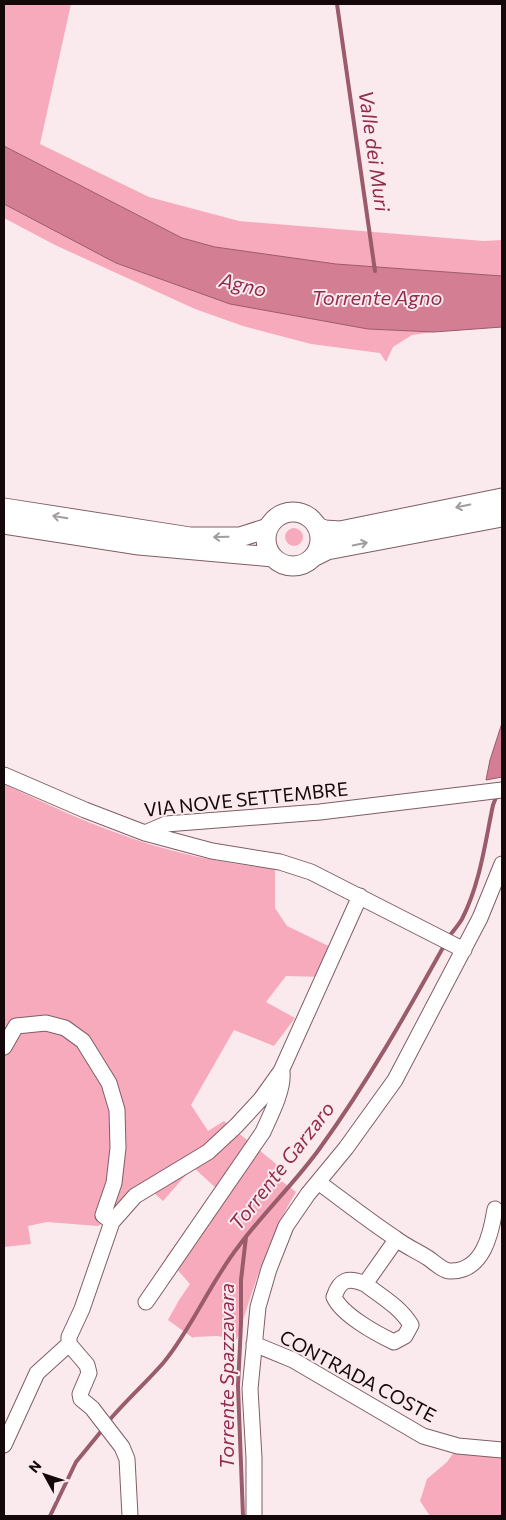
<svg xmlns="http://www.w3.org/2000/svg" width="506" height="1520" font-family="Commissioner,sans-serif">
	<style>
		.green { fill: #f8aabd }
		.water { fill: #d47e94; stroke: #9a5b6b }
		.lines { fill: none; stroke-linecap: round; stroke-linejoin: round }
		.stream { stroke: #9a5b6b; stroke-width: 4 }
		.minor-casing { stroke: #7f5e65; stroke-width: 17 }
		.major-casing { stroke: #7f5e65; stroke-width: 21 }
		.minor { stroke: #fff; stroke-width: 15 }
		.major { stroke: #fff; stroke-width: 19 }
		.oneway { stroke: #a19c9d }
		.labels { text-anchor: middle; stroke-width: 4; stroke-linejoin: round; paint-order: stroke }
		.street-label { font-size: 19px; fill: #14080b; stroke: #faeaed }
		.water-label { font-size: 20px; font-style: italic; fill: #922b4e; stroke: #faeaed }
	</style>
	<rect width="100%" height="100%" fill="#faeaed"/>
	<path class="green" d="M4 4H71L40 144 149 197 239 221 484 241 502 240V276L336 264 215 247 182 238 4 146Z
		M4 203 116 263 229 303 368 329 434 332 412 335 393 347 386 362 380 353 311 344 243 326 195 309 55 245 4 218Z
		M285 537a9 9 0 1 1 18 0a9 9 0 1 1-18 0Z
		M4 784C59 810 115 836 174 851 207 860 241 865 275 869V908L287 926 339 951 323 977 286 976 266 1002 295 1018 274 1046 234 1030 191 1105 208 1131 224 1121 281 1168 275 1176 296 1192C268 1238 253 1289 237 1339L217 1336 194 1337 193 1338 168 1320 179 1300 190 1284 166 1257 217 1189 193 1167 163 1201 144 1184 131 1206 98 1226 47 1222 28 1226 31 1244 4 1247V1270Z
		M454 1452 502 1458V1516H430L420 1501 427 1479 447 1462Z"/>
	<path class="water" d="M4 146 182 238 215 247 336 264 502 276V327L434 332 368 329 230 304 116 263 4 204Z
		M502 723V777L486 780 490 760Z"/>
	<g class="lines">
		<path class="stream" d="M337 4 375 271
			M448 938C452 932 458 926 462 919 480 884 485 843 493 805L497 795
			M107 1423C125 1401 146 1383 164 1362 192 1328 210 1283 238 1247 263 1213 295 1183 320 1148 367 1083 406 1014 445 944
			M50 1516 76 1462 103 1429
			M243 1516 238 1386 241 1324V1280L246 1237"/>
		<g class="minor-casing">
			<path id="minor" d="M4 775 85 810 145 833 166 824 320 812 502 790
				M145 833 212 851 280 862 311 872 464 950
				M4 1047 16 1026 46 1023 65 1028 83 1041 109 1083 117 1110 118 1148 114 1183 103 1215 112 1222
				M318 1182C344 1201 369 1221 395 1238 405 1246 417 1251 428 1258 434 1262 443 1271 450 1271 483 1272 491 1234 495 1209
				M365 1284C381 1296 400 1307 411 1325L405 1336 394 1342C377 1334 342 1315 334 1297 340 1279 348 1277 365 1284L396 1240
				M146 1302 263 1132C270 1116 284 1090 282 1072
				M254 1344 293 1360 423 1436 458 1446 502 1450
				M4 1445 37 1373 69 1344
				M130 1516 127 1459 122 1447 92 1408 81 1399 80 1394 89 1373 87 1365 69 1344V1337L82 1309 112 1222 135 1196 208 1152 236 1126 261 1099 281 1071 360 896
				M254 1516V1458L250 1389 258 1307 269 1269 286 1226 308 1194 346 1148 395 1080 480 918 502 864"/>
		</g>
		<g class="major-casing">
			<path id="major" d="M4 508 190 537H240L268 528
				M266 539a27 27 0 1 1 54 0a27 27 0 1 1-54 0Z
				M4 524 139 545 273 557
				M317 527 325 530 340 531 502 498
				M313 557 327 550 502 517"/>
		</g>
		<use href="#minor" class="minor"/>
		<use href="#major" class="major"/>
	</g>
	<defs><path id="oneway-shaft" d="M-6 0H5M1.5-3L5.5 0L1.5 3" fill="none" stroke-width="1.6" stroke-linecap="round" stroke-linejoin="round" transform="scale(1.25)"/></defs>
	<g class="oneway">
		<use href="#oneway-shaft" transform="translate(463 506) rotate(168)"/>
		<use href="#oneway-shaft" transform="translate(60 517) rotate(-171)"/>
		<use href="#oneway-shaft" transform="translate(221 537) rotate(179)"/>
		<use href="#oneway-shaft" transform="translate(360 544) rotate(-11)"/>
	</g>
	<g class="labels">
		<g class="street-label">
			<text transform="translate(246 799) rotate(-6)" y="7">VIA NOVE SETTEMBRE</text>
			<text transform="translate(358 1376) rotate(28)" y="7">CONTRADA COSTE</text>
		</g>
		<g class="water-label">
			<text transform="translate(374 151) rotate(82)" y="7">Valle dei Muri</text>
			<text transform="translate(243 285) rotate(13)" y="7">Agno</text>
			<text x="377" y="305">Torrente Agno</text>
			<text transform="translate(282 1166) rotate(-52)" y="7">Torrente Garzaro</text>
			<text transform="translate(227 1376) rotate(-90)" y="7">Torrente Spazzavara</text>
		</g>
	</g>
	<rect width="506" height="1520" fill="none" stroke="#14080b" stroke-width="10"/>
	<g transform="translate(45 1475) rotate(310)" stroke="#faeaed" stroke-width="4" paint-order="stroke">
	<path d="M0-4L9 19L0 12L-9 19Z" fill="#14080b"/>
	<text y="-8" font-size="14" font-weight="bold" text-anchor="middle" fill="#14080b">N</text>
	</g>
</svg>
